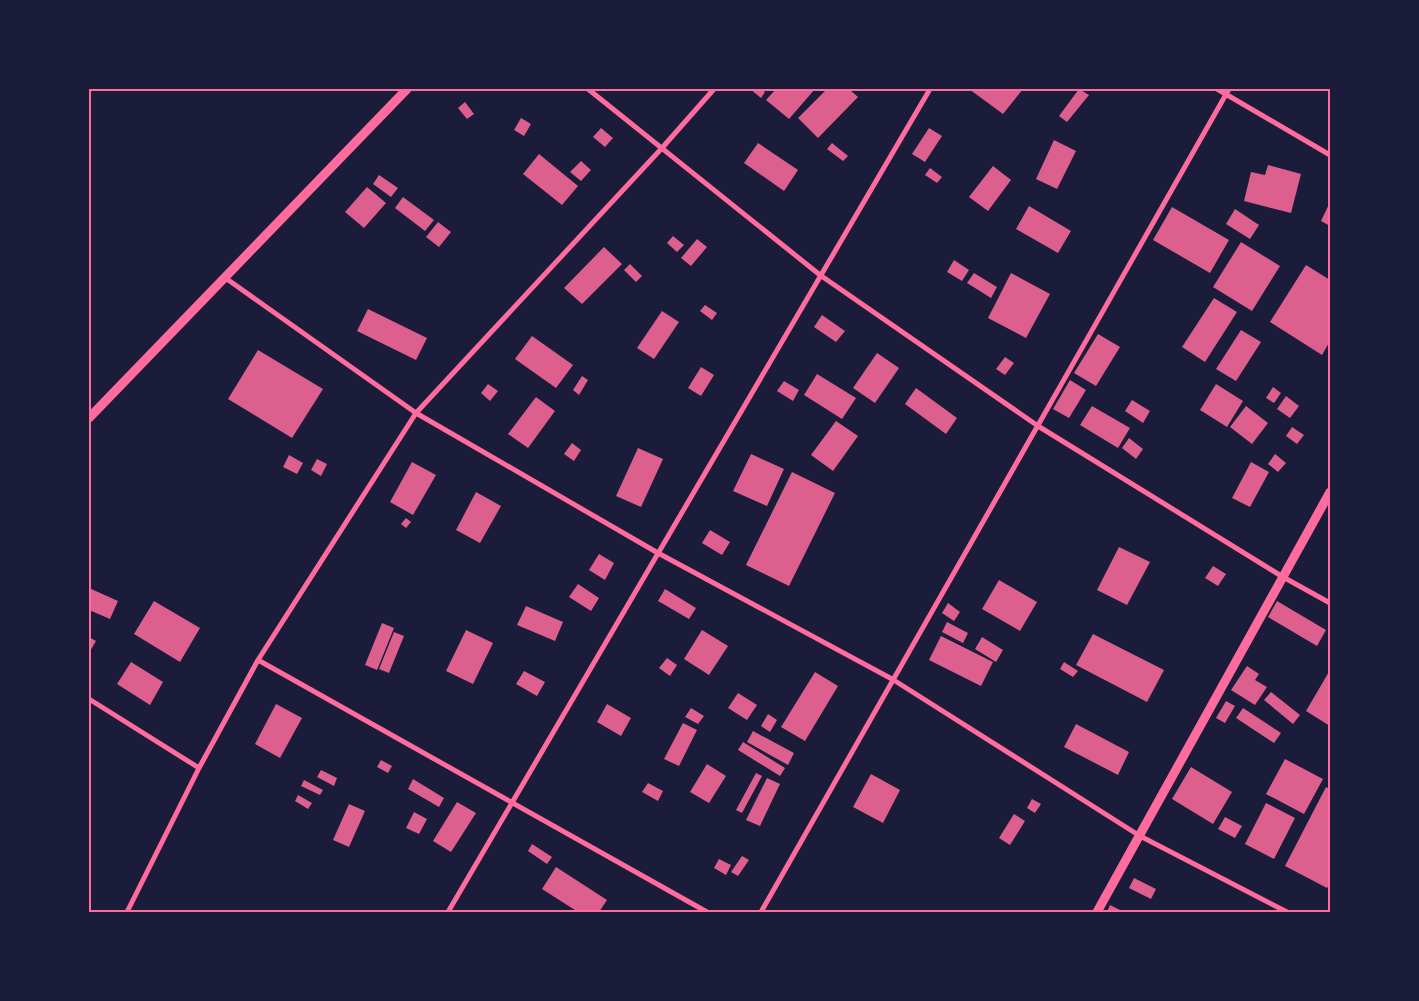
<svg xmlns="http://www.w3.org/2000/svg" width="1419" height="1001" font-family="'PT Sans',sans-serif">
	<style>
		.building { fill: #dd5f8e }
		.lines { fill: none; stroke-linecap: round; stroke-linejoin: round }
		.minor { stroke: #ff6b9d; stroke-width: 5 }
		.tertiary { stroke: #ff6b9d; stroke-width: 9 }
		.neatline { fill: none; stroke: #ff6b9d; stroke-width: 2 }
	</style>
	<rect width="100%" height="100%" fill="#1b1b3a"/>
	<path class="building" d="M750 89H761L765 92 761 98Z
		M776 89H815L789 119 766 100Z
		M827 89H849L858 97 818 138 798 118Z
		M969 89H1023L1003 114Z
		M1079 89 1089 95 1067 122 1059 116Z
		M465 102 474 114 467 119 458 108Z
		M521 118 531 124 524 136 514 130Z
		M601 128 613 138 605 147 593 137Z
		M929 128 942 136 925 162 912 154Z
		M1054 140 1076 151 1057 189 1036 179Z
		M758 143 798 170 784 191 744 163Z
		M832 143 848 156 843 161 827 149Z
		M539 154 578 186 562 205 523 174Z
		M581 161 591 170 581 181 570 172Z
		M1268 165 1301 174 1291 213 1244 201 1251 172 1265 175Z
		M993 166 1011 180 988 211 969 197Z
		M930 168 942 177 937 183 925 175Z
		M379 175 398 188 391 197 373 184Z
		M367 187 386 203 364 228 345 212Z
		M403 197 434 220 425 231 395 208Z
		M1330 202V226L1321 221Z
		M1029 206 1071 231 1058 253 1016 229Z
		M1172 207 1229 240 1210 273 1153 240Z
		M1235 209 1259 225 1250 239 1226 224Z
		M438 222 451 232 439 247 426 237Z
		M673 236 684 245 677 252 667 243Z
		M697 239 707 247 691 266 681 258Z
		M1241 242 1280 266 1252 311 1213 287Z
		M604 247 622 264 582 304 564 288Z
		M954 260 969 270 962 281 947 272Z
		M630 264 642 276 636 282 624 270Z
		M1306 265 1330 280V341L1322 355 1270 322Z
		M974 273 997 287 991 298 967 283Z
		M1011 273 1050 294 1026 338 988 318Z
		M1214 298 1237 312 1205 362 1182 347Z
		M705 305 717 313 712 320 700 311Z
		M368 309 427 338 416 360 357 331Z
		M662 311 679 322 654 359 637 348Z
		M822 315 845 331 836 342 814 327Z
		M1241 330 1261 342 1236 381 1216 369Z
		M1098 334 1120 347 1096 386 1074 373Z
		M532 336 573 365 556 388 515 359Z
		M258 350 323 389 292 438 228 399Z
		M877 353 899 368 875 403 853 388Z
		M1005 357 1014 363 1005 375 996 369Z
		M701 367 714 375 701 396 688 388Z
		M817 374 856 398 842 419 804 395Z
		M582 376 588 380 579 395 573 390Z
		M1070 380 1086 390 1069 418 1053 409Z
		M784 381 799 390 793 401 777 391Z
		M488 384 498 391 490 401 481 393Z
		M1216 384 1243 401 1227 427 1200 410Z
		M1273 387 1281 393 1274 403 1266 398Z
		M916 388 957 418 946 434 905 404Z
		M1286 396 1299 406 1290 418 1277 409Z
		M536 397 555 411 528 448 508 434Z
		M1132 400 1150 411 1143 423 1125 411Z
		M1092 406 1130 428 1118 448 1080 425Z
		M1246 406 1268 423 1252 444 1230 427Z
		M836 421 858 436 833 471 811 455Z
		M1292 427 1304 435 1297 444 1286 436Z
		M1129 438 1143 449 1136 459 1122 448Z
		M572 443 581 450 574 461 564 454Z
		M638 448 663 459 641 507 616 496Z
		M751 454 784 469 767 506 733 491Z
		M1275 454 1286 463 1278 472 1268 464Z
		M289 455 303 463 297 474 283 467Z
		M317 459 327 464 321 476 311 470Z
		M412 462 436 475 413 515 390 502Z
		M1251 462 1269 472 1250 507 1232 498Z
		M792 472 835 493 789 586 746 565Z
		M476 492 501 506 480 543 456 530Z
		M406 518 411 522 406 528 401 524Z
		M710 530 730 542 722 555 702 543Z
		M1119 547 1150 562 1127 605 1097 590Z
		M599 554 614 563 605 580 589 570Z
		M1213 566 1226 574 1218 586 1205 578Z
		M999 580 1037 602 1020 631 982 609Z
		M578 584 599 598 591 611 569 597Z
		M89 588 118 601 110 619 89 610Z
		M665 589 696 608 689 619 658 601Z
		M154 601 200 628 180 662 134 634Z
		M1277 601 1326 630 1317 646 1268 617Z
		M948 603 960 612 954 621 942 613Z
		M526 606 563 622 555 641 517 625Z
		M947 622 968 633 963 643 942 632Z
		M382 623 394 628 377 670 365 665Z
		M466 630 493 643 473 684 446 671Z
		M702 630 728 646 709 675 684 659Z
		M394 632 404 636 389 673 379 669Z
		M1093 634 1164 670 1147 702 1076 665Z
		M941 636 993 662 981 686 929 660Z
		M89 637 96 641 89 653Z
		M982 637 1003 650 996 662 975 649Z
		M667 658 677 665 670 676 659 668Z
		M131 662 163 682 150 705 117 684Z
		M1064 662 1078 671 1073 677 1060 669Z
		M1247 666 1259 674 1255 680 1267 687 1255 705 1231 690Z
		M1330 670V726L1306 711Z
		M524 671 545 682 537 696 516 684Z
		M815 672 838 686 805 741 781 727Z
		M1271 692 1300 715 1293 724 1264 700Z
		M738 693 757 705 747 720 728 708Z
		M1226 701 1235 706 1225 723 1216 718Z
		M276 704 302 718 280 758 255 744Z
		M607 704 631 718 621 736 597 722Z
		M691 708 704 716 698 724 685 717Z
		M1243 708 1281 733 1274 743 1236 718Z
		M768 714 777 720 770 732 761 726Z
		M683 723 697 730 679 766 664 759Z
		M1076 724 1129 752 1118 775 1064 747Z
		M753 731 794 753 788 765 747 742Z
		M743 742 785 768 780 776 738 750Z
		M1285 759 1323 779 1304 814 1266 794Z
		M381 760 392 766 388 773 377 767Z
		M707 764 726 776 709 803 690 792Z
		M1191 767 1232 792 1213 824 1172 799Z
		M321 770 337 778 334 786 317 777Z
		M756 773 762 776 742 813 736 810Z
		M871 774 900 790 883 823 853 807Z
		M767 778 780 784 760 826 746 820Z
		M413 779 444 798 439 807 408 789Z
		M304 780 323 790 320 795 301 786Z
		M648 783 663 791 658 801 642 792Z
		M1326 787 1330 789V883L1327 888 1285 866Z
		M298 795 312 803 308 809 295 801Z
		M1032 799 1041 804 1035 813 1027 808Z
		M457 802 476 813 451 852 433 841Z
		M1266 803 1295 818 1274 859 1245 844Z
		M349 804 365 811 349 847 333 840Z
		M414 812 427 819 419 834 406 828Z
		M1014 814 1025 821 1010 845 999 838Z
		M1225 817 1242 826 1235 838 1218 829Z
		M532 844 552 857 547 864 528 851Z
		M742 856 749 860 738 876 731 872Z
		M719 859 731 865 726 875 714 868Z
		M556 867 607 900 599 912H578L542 889Z
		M1134 878 1156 889 1151 899 1129 888Z
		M1110 905 1124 912H1107Z"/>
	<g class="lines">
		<path class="minor" d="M588 89 820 275 1038 426 1283 577 1330 603
			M1217 89 1330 155
			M224 277 416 413 658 553 892 679 1140 836 1287 912
			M258 660 707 912
			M89 699 199 768
			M127 912 199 768 258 660 416 413 662 148 714 89
			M448 912 930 89
			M761 912C915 637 1074 364 1229 89"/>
		<path class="tertiary" d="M89 418 407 89
			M1097 912 1330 492"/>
	</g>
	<rect width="1419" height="1001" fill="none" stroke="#1b1b3a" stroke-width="180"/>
	<rect x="90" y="90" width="1239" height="821" class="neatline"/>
</svg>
